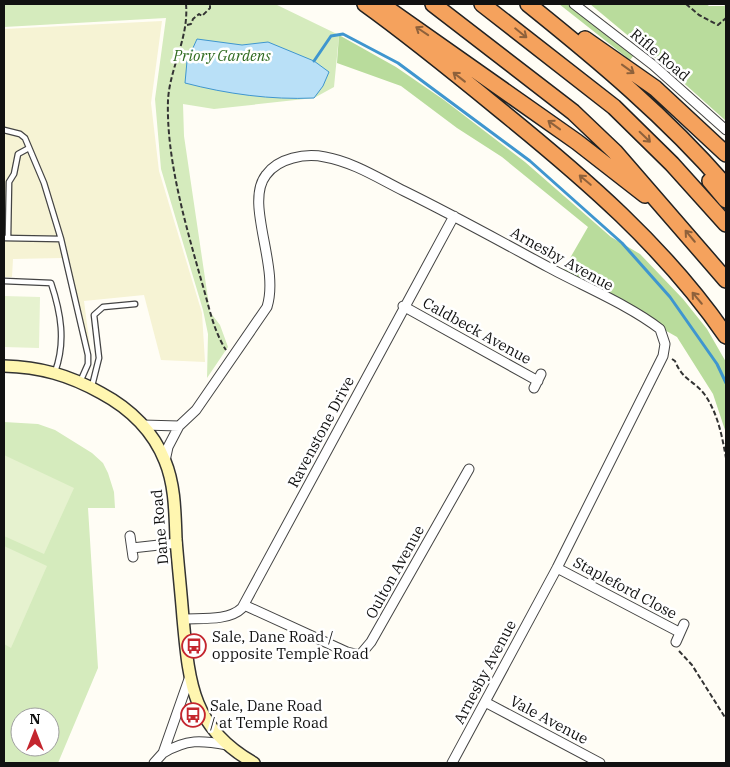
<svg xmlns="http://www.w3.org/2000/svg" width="730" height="767" font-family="'IBM Plex Serif',serif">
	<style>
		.farmland { fill: #f6f3d4 }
		.green { fill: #d5ebbd; fill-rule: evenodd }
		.forest { fill: #b9dc9c }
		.pitch { fill: #e6f2cf }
		.water { fill: #b9e0f7; stroke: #3f96cf }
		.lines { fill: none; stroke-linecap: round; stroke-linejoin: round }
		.stream { stroke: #3f96cf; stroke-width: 3 }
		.lane-casing { stroke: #444; stroke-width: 7 }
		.street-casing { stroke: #444; stroke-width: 11 }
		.secondary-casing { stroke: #333; stroke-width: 14 }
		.highway-casing { stroke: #222; stroke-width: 18 }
		.path { stroke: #333; stroke-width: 2; stroke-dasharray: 5 2.5; stroke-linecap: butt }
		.lane { stroke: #fff; stroke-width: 4.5 }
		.street { stroke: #fff; stroke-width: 9 }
		.secondary { stroke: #fff6b0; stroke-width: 11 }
		.highway { stroke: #f5a25d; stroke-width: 15 }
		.oneway { stroke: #8e613b }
		.labels { text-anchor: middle; stroke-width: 5; stroke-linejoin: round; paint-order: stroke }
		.street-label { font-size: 15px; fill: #111; stroke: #fff }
		.park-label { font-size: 15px; font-style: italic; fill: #2f6b1f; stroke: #fff }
		.poi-label { font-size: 15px; fill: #111; stroke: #fff; text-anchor: start }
	</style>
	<rect width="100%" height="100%" fill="#fffdf5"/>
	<path class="farmland" d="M162 21 151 103 159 171 202 313 205 362 161 360 144 295 84 301 91 355H86L63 258 13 259 12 277H4V29Z"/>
	<path class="green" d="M4 4H275L339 35 334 87 314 98 214 109 183 104 184 136 210 312 220 325 228 347 207 378 208 334 203 310 161 169 155 99 166 18 4 27Z
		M4 422 38 424 55 430 92 453 103 463 108 473 114 492 115 508H88L98 668 58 763H4ZM20 717H50V747H20Z"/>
	<path class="forest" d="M559 4H567L634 55 630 60Z
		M590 4H706L709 6H724L726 4V121L667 68Z
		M339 35 396 67 444 100 525 162 611 237 640 254 683 299 707 329 726 362V433L713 394 677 337 562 272 588 227 502 157 457 128 401 86 337 63Z"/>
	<path class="pitch" d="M4 296 40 297 39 348 4 347Z
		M4 455 74 488 44 554 4 536Z
		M4 546 47 566 11 648 4 644Z"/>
	<path class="water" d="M197 39 242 45 268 42 314 61 329 72 323 86 314 98C271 100 227 94 185 83L187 61Z"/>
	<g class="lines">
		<path class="stream" d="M314 61 331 36 343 34 398 63 530 161 622 243 670 297 717 364 726 383"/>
		<g class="lane-casing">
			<path id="lane" d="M4 130 20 134 25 138 44 183 61 239
				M4 238 61 239 88 355V364L80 382
				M8 238 9 182 14 174 18 154 29 148
				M4 281 51 283C61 313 66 342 55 372
				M92 386 99 358 94 315 103 307 135 304"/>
		</g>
		<g class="street-casing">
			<path id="street" d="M574 4 653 65 726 130
				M403 306 538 381
				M534 388 541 374
				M143 425 179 426
				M165 461 168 447 179 426 196 410 267 307C280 266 244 203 266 175 278 158 305 153 325 157 353 162 378 178 404 191 453 215 500 241 548 267 583 286 629 305 660 329L665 344 663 356 557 568 452 763
				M130 536 133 557
				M132 548 177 543
				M557 568 679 632
				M244 605 347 652 360 655 371 642 469 469
				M184 619C201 618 229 621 242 608L454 216
				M676 642 684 624
				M485 702 600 763
				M163 753C187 739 201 740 227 745
				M154 763 163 753 189 679"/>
		</g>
		<g class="secondary-casing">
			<path id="secondary" d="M4 366C40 367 69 375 101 393 129 408 153 431 165 461 175 485 175 513 176 539 178 565 181 592 183 618 189 683 192 728 254 763"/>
		</g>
		<g class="highway-casing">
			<path id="highway" d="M365 4C411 37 455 73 499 109 583 177 665 247 726 336
				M381 4 577 142 645 195
				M433 4 573 112 615 152 726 280
				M482 4 614 107 672 164 726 224
				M528 4C599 61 666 117 726 186
				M585 39 655 88 726 154
				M710 181 726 200"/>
		</g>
		<path class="path" d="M186 4C189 38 170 67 168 100 166 159 186 226 202 283 209 306 213 330 226 350
			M686 4 699 15 718 25 726 18
			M187 25 191 24 193 19 199 14 202 16 210 8V4
			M672 359 675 361C683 381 694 380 705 395 718 414 722 436 726 458
			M679 651 692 665 726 719"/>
		<use href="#lane" class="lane"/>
		<use href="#street" class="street"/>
		<use href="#secondary" class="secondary"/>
		<use href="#highway" class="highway"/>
	</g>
	<defs><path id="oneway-shaft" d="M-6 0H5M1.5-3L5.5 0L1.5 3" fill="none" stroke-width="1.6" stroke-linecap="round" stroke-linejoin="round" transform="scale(1.25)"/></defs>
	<g class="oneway">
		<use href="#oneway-shaft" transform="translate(422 31) rotate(-146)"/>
		<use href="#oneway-shaft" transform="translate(521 33) rotate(39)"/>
		<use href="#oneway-shaft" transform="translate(628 69) rotate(36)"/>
		<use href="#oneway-shaft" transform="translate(459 77) rotate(-142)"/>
		<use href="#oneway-shaft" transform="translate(554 125) rotate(-144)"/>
		<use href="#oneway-shaft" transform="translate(645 137) rotate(44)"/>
		<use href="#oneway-shaft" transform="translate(585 180) rotate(-140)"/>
		<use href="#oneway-shaft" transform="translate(690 236) rotate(-130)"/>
		<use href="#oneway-shaft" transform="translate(697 298) rotate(-130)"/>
	</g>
	<defs>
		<g id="bus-ring" transform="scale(1.25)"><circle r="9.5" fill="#fff" stroke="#c4262e" stroke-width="1.5"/><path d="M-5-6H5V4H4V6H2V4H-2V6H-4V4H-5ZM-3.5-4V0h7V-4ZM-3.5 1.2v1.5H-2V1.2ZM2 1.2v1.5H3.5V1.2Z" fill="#c4262e"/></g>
	</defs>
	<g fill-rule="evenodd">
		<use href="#bus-ring" x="194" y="646"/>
		<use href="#bus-ring" x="193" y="715"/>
	</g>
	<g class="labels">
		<g class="street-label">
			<text transform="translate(660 55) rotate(40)" y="5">Rifle Road</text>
			<text transform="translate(562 259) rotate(29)" y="5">Arnesby Avenue</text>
			<text transform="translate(477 331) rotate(29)" y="5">Caldbeck Avenue</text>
			<text transform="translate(321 432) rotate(-62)" y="5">Ravenstone Drive</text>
			<text transform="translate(160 527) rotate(-95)" y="5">Dane Road</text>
			<text transform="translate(395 572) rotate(-61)" y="5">Oulton Avenue</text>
			<text transform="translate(625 588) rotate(28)" y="5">Stapleford Close</text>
			<text transform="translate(485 672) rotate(-62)" y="5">Arnesby Avenue</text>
			<text transform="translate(549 720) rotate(28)" y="5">Vale Avenue</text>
		</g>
		<g class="park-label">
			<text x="222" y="61">Priory Gardens</text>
		</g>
		<g class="poi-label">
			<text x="212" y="642">Sale, Dane Road /<tspan x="212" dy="17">opposite Temple Road</tspan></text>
			<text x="210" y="711">Sale, Dane Road<tspan x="210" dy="17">/ at Temple Road</tspan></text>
		</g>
	</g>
	<rect width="730" height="767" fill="none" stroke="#111111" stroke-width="10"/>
	<g transform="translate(35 732)"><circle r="24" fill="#ffffff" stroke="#a0a0a0"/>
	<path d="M0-4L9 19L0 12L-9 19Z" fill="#c4262e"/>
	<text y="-8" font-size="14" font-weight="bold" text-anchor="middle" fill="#111111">N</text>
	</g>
</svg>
